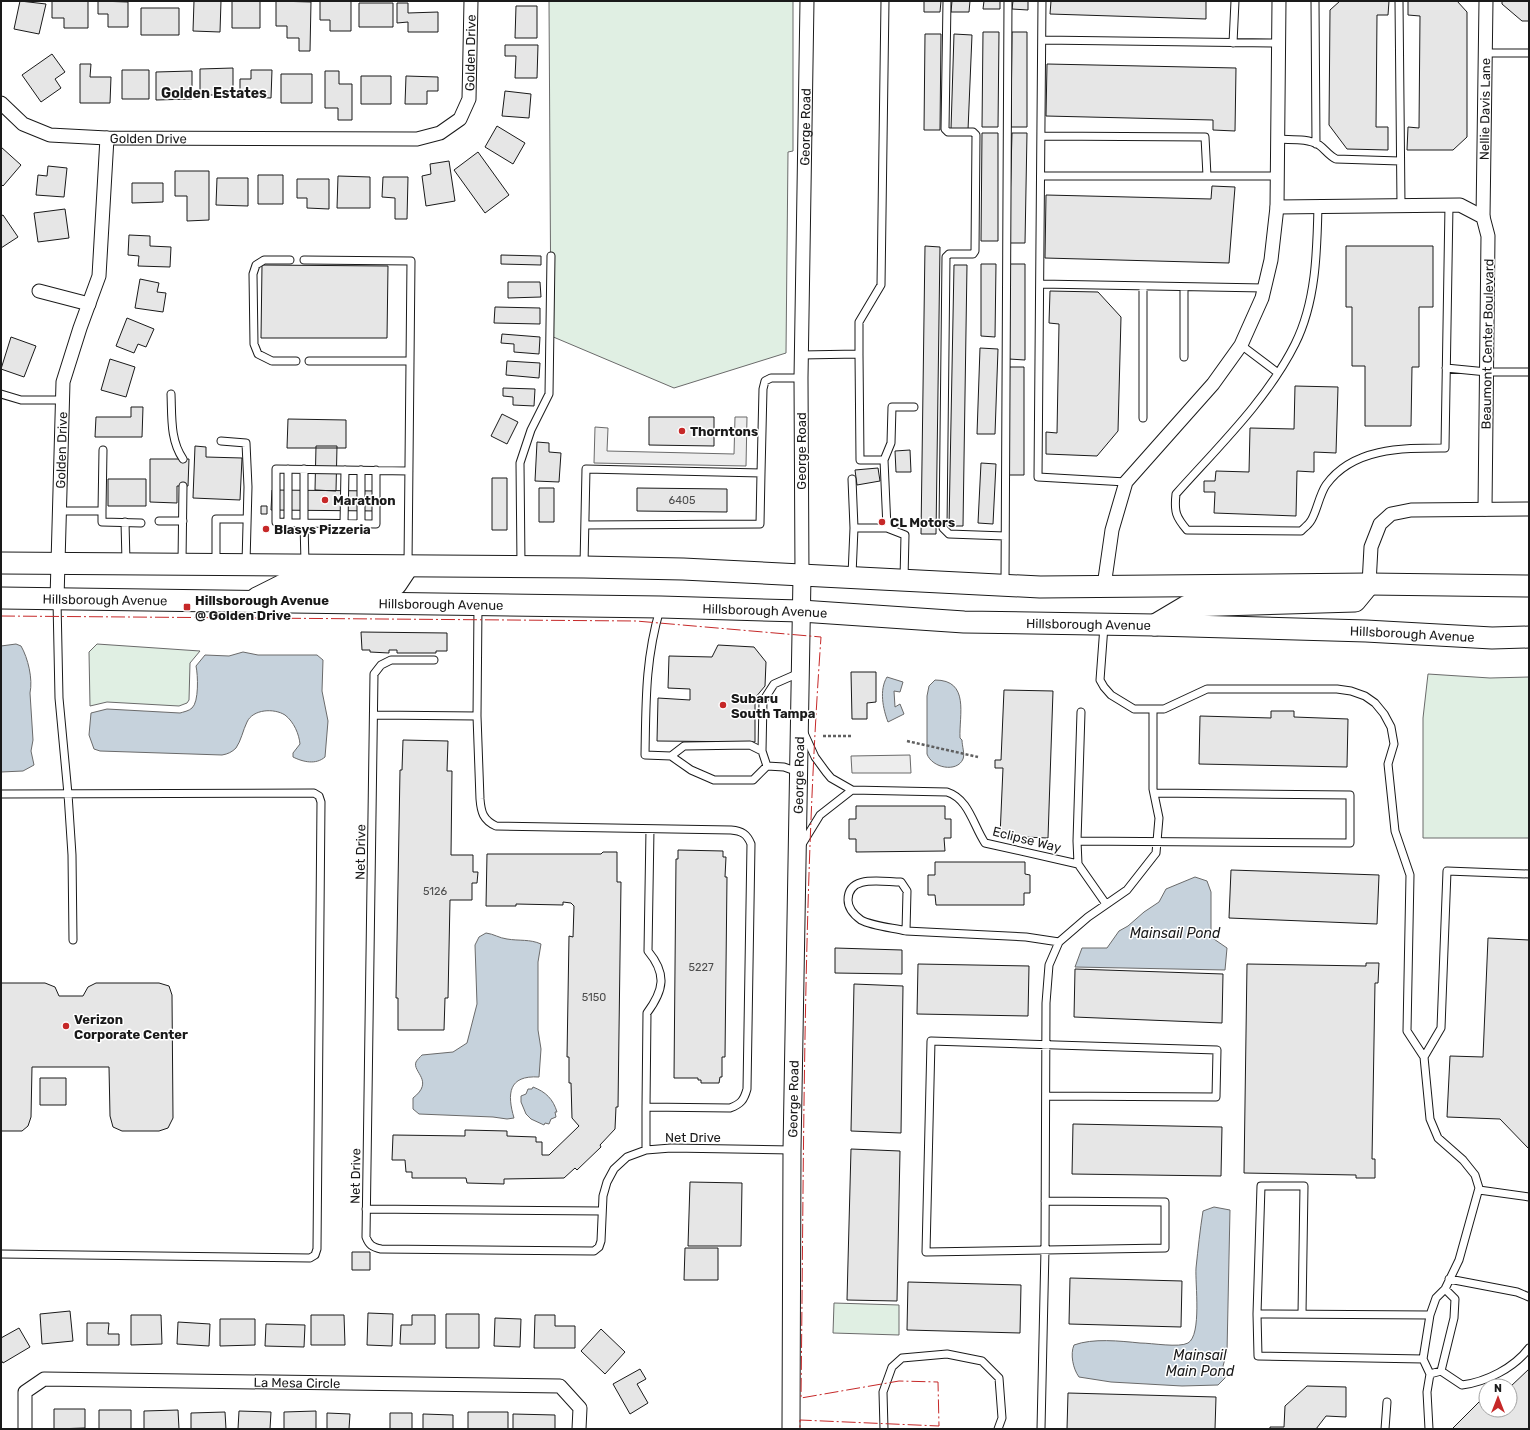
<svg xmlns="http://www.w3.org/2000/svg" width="1530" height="1430" font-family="Rubik,sans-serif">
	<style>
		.green { fill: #e0efe3; stroke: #6a6a6a }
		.parking { fill: #ededed; stroke: #6a6a6a }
		.water { fill: #c6d2dc; stroke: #6a6a6a }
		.building { fill: #e6e6e6; stroke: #1a1a1a }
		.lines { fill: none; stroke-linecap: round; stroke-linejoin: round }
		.service-casing { stroke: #1a1a1a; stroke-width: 9 }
		.minor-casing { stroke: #1a1a1a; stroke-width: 15 }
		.tertiary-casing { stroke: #1a1a1a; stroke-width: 19 }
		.primary-casing { stroke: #1a1a1a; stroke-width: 23 }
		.path { stroke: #5f5f5f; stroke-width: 2.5; stroke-dasharray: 3 2; stroke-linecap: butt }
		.service { stroke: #fff; stroke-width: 7 }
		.minor { stroke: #fff; stroke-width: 13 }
		.tertiary { stroke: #fff; stroke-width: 17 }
		.primary { stroke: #fff; stroke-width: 21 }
		.power { stroke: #c62828; stroke-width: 1; stroke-dasharray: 14 3 2 3; stroke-linecap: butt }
		.poi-dot { fill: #c62828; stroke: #fff; stroke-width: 1.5 }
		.labels { text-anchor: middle; stroke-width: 3; stroke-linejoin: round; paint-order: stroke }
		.number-label { font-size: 11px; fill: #4d4d4d }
		.street-label { font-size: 13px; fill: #1a1a1a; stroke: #fff }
		.poi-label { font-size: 13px; font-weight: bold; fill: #1a1a1a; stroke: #fff; text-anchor: start }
		.neighbourhood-label { font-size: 14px; font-weight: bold; fill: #1a1a1a; stroke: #fff }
		.water-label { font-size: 14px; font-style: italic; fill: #1a1a1a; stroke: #fff }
	</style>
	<rect width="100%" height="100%" fill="#fff"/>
	<path class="green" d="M549 1H793V151L788 152 786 353 674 388 551 336Z
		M97 644 200 651 190 663 189 700 187 703 179 706 107 702 90 706 89 652Z
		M1428 674 1490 678 1529 677V838H1423V718Z
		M834 1303 899 1305V1335L833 1333Z"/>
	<path class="parking" d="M735 417H747L746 466 594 463 595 427 608 428 607 451 734 454Z
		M910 755 911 773H852L851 756Z"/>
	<path class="water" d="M16 644 21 646C28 658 33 679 30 693L33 740 31 751 34 765 23 771 1 772V646Z
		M243 652 258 655H317L323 660 322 691 328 721 325 757C316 765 303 762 293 757V753L300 744C299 734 294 722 285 715 274 708 253 709 247 722 243 730 241 741 236 748 232 752 228 754 222 755L100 751 94 749 89 735 91 713 107 709 180 713C183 712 189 711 192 708 199 702 198 675 196 666L205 655 229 656Z
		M887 677 903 682 900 692 894 691 895 707 900 704 904 714 888 722C883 709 879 690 887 677Z
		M935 680C970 680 959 715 960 738L962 740C962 746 965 754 963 759 957 773 932 768 927 754V696L929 686Z
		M1195 877 1207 881 1211 892V937L1227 948 1225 970 1075 967 1082 948H1107L1119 931 1128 926 1144 912 1159 902 1166 889Z
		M486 933C494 934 499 938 507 939 519 941 530 939 541 944L538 962V1030L541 1049 539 1077C508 1075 507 1094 514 1118L507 1119 493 1117 419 1114 413 1109V1098C435 1081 412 1072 416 1062 417 1060 420 1057 422 1055L453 1052 467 1043 477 1004 475 945 479 937Z
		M533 1087C546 1092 553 1099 557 1112H555L556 1117 551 1119 549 1124 545 1123 544 1125 531 1119 526 1114 521 1102V1096L526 1094 528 1089H532Z
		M1214 1207 1230 1210 1227 1352 1223 1366 1225 1378 1218 1385 1182 1386 1111 1382 1079 1377C1073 1369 1070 1354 1074 1345 1093 1338 1120 1341 1140 1343 1152 1343 1179 1348 1188 1343 1202 1335 1195 1283 1196 1268 1198 1249 1200 1230 1203 1211Z"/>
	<path class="building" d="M20 1 46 4 39 34 14 29Z
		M52 1H88V28H64V18H52Z
		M98 1 128 2V27H108V14H98Z
		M194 1H221L220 32 193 31Z
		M232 1H260V28H232Z
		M276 1 311 2 310 51H299V38H287V26H276Z
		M320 1H351V31H330V20H320Z
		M924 1H941L940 12H924Z
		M952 1H970L969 12H951Z
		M984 1H1000V9H983Z
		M1013 1H1028V10L1012 9Z
		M1051 1H1206V19L1050 14Z
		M1340 1H1389L1388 15H1377L1376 127H1388V150L1347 149 1329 125 1330 10Z
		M1408 1H1457L1467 12V137L1453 150H1407L1408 127 1419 128 1420 16 1408 15Z
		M1502 1H1529V21H1522L1502 4Z
		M359 3H393V27H359Z
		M397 3H408V13L438 12V32H408V22L397 23Z
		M516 6H537V38H515Z
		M141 8H179V35H141Z
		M983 32H999L998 127H982Z
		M1012 32H1027V127H1011Z
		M925 34H941L940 130H924Z
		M954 34 972 35 968 130 951 129Z
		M505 45H538L537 78H515L516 56H505Z
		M52 54 65 72 55 79 61 88 41 102 22 75Z
		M80 64H91L90 77H111L110 103H80Z
		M1047 64 1236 68 1235 131 1213 130V120L1046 116Z
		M233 68V95H200V69Z
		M122 70H149V99H122Z
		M251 70H272L271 98 240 97V79H251Z
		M192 71V99L156 100V72Z
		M325 71H339V84H352V120H338V108H325Z
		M281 74H312V103H281Z
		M361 76H391V104H361Z
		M406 76 438 77V91H427V104H405Z
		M505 91 531 94 529 118 502 116Z
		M497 126 525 143 513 164 485 147Z
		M982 133H998V241H981Z
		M1012 133H1027L1025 243H1009Z
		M1 147 21 165 3 186 1 184Z
		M478 152 509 195 485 213 454 170Z
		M449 161 455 201 426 206 422 176 431 174 430 164Z
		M48 166 67 168 64 197 36 195 38 175 47 176Z
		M175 171H209V220L187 221V196H175Z
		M258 175H283V204H258Z
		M338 176 370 177V208H337Z
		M383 177H408L407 219H395V198L382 197Z
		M217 178H248V206L216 205Z
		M297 179H329V209L307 208V198H297Z
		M132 183H163V202L132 203Z
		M1212 186 1235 187 1229 263 1045 258 1046 195 1211 199Z
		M65 209 69 238 38 242 34 213Z
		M3 215 18 237 1 248V216Z
		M129 235 150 236V246L171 247 170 267 138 266 139 256 128 255Z
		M925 246 940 247 936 534H921Z
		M1346 246H1433V307H1419V367H1412L1411 426H1365V366H1352V307H1346Z
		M501 255 541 256V265L501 264Z
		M981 264H996L995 337 981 336Z
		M1009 264H1025V360L1009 359Z
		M262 265 388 266 387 338H261Z
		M954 265H967L963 526H949Z
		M140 279 159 283 157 292 166 293 163 312 135 308Z
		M508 282H540L541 297 508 298Z
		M1050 291 1098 292 1121 317 1118 431 1097 456 1046 454V432L1057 433 1059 324 1049 323Z
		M495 307 540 308V324L494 323Z
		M127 318 154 329 146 347 138 344 134 353 116 346Z
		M502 334 540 337 539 354 514 352V344L501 343Z
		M11 337 36 346 24 377 1 369Z
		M980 348 998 349 995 434H977Z
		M110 359 135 367 126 397 101 390Z
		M507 361 540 363 539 378 506 375Z
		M1008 367H1024V475H1008Z
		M1295 386 1338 387 1336 453 1314 452V472L1297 471 1296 516 1214 513 1215 492H1204V481H1215L1216 471 1249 472 1250 428 1294 429Z
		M503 388 535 389 534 406 513 405V397L503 396Z
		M131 407H143L142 437H95L96 417H131Z
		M502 414 518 422 507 444 491 436Z
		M649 417H714V446L649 445Z
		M288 419 346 420V448H287Z
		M537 442 549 443V452L561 453 559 482 535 481Z
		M195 446 206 447V457L242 458 240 500 193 498Z
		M316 446H337L336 491 315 490Z
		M910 450 911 472H896L895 451Z
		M150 459H189L188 486H177V503L150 502Z
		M981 463 996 464 993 524 978 523Z
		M878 468 880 481 857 485 855 470Z
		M492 478H507V530H492Z
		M108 479H146V506H108Z
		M539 488H554V522H539Z
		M637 488 727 489V512L637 511Z
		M272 490 379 491V511L271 510Z
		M261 506H267V514H261Z
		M361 632 447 633V651H436V653H397V650H389V653L370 652V650H362Z
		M718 645 754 647 766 662 765 686 755 698V742L657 741 658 698 690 700V689L668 688 669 656 712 657Z
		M851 672H876V702L867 703V719H852Z
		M1004 690 1053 691 1048 838 1000 836 1003 768H995V760H1001Z
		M1271 711H1294V717L1348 719 1347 767 1199 764 1200 716 1271 718Z
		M403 740 448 741 447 771H452L451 855H473V872H478L477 883H472V900H450L448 998H445L444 1030H398V998H396L400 770H402Z
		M856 806H945V819H951V838H944L945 851 856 852V839H849V819H856Z
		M678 850 723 851V857H726L725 877H727L725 1057H722V1077H720L719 1083H701V1080H698V1078H674L676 859H678Z
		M603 852H617V882H621L618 1107H616L615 1129 600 1145 601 1147 577 1170 575 1168 564 1178 504 1179V1184L467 1183 466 1178H412V1172H406L405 1160H392L393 1135 465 1136V1130L507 1131V1136L536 1137V1142H542V1155H549L579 1126 572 1118 571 1083H569V1057H567L569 936 573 937 574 906 571 903 563 902V905L516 904V906H486L487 854H601Z
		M935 862H1025V874L1030 875V893H1024V905H936L935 895H928V875H935Z
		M1231 870 1379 875 1377 924 1229 918Z
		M1488 938 1529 940V1149L1500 1119 1447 1117 1450 1056 1483 1057Z
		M835 948 902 950V974L835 973Z
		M1366 963H1379L1378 983H1375L1372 1159H1375V1178H1356V1175L1244 1173 1247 964 1366 966Z
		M918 964 1029 966 1028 1016 917 1014Z
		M1075 969 1223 974 1222 1023 1074 1017Z
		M1 983H45L55 987 59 996H83L88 987 96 983H159L169 986 172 995 173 1118 168 1128 159 1131H122L113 1127 110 1116 109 1067H32L31 1117 28 1126 22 1131H1Z
		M854 984 903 986 901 1133 851 1131Z
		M40 1078H66V1105H40Z
		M1073 1124 1222 1127 1221 1176 1072 1174Z
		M851 1149 900 1151 897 1301 847 1300Z
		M690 1182 742 1183 741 1246H688Z
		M685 1248H718V1280H684Z
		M352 1252H370V1270H352Z
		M1070 1278 1182 1281 1181 1327 1069 1324Z
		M908 1282 1021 1285 1020 1333 907 1330Z
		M70 1311 73 1341 42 1344 40 1314Z
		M368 1313 393 1314 392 1346 367 1345Z
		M446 1314H479V1348H446Z
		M131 1315H161L162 1344 131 1345Z
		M311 1315H344L345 1345H311Z
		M412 1315H435V1344H400L401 1325H412Z
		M535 1315H555V1326H575V1348H534Z
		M495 1318 521 1319 520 1347 494 1346Z
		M220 1319H255V1345L220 1346Z
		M178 1322 210 1324 209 1346 177 1344Z
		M87 1323H109L108 1334H119V1345H87Z
		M266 1324 305 1325 304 1347 265 1346Z
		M19 1328 30 1347 3 1363 1 1360V1338Z
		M601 1329 625 1352 605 1374 581 1351Z
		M640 1369 646 1379 637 1384 648 1403 630 1414 613 1384Z
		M1529 1369V1429H1452L1481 1400 1486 1405V1410H1510V1387Z
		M1307 1386 1346 1387V1417L1326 1416 1316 1429H1270V1427H1284L1285 1406Z
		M1068 1393 1216 1397 1215 1429H1067Z
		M54 1409H85V1428L54 1429Z
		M99 1410H131V1429H99Z
		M178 1410 179 1429H144V1411Z
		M239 1411 271 1412 270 1429H238Z
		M316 1411V1429H284V1412Z
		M225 1412 226 1429H191V1413Z
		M468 1412H508V1429H468Z
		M327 1413 350 1414 349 1429H327Z
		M390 1413H412V1429H390Z
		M423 1414 453 1415V1429H423Z
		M513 1414 555 1415V1429H513Z"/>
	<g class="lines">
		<g class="service-casing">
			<path id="service" d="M947 1 945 129 948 132H973L976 135 975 251 973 254H949L946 257 943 528 949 534 1005 536
				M1042 1 1038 477 1126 482
				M1315 1 1316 144
				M1399 1 1401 205
				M1042 40 1278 43
				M1233 43 1235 1
				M1485 53H1529
				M1041 136 1205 137 1207 176
				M1278 139C1291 140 1307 138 1319 145 1325 149 1328 155 1336 159L1400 161
				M1041 176H1277
				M1318 206C1317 252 1316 302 1295 344 1267 400 1218 447 1176 494 1174 512 1176 517 1187 530L1301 531C1304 528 1308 525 1310 522 1316 515 1319 495 1326 485 1353 447 1404 448 1445 448L1449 205
				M290 260H264L256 265 253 274 254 344 258 354 272 361H296
				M304 260 411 261 408 564
				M1040 284 1264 288
				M1143 286V418
				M1241 345 1278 373
				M859 354V322L881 285 885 1
				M801 355 859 354 860 460H884
				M1184 357V287
				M309 361H410
				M1446 368 1487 372H1529
				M1 394 21 400H62
				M171 394C172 417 170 440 183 459
				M221 441 246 443 248 487 246 563
				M304 469V523L376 524V470
				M852 479 854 528
				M59 511H102V522L141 523
				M102 511 103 450
				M159 521H183
				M125 522 126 562
				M288 523V469
				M344 523 345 470
				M361 524V470
				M585 525 760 524 761 473
				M182 562 183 486
				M216 562V519H247
				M305 563 304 523 276 522V469L409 471
				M521 564 520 463 531 430 549 394 551 256
				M584 565 586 469 761 473 763 389 765 381 771 378H801
				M852 575 854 528H887
				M904 579 905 535 887 528 884 460 891 443 892 407H914
				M1005 583 1008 1
				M57 601 59 698 68 794 72 855 73 940
				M478 606 477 716 480 799C481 812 483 820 496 826L731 830C742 831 747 834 751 844L747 1089C744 1100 741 1104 730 1108L646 1107 647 1013C664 990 667 974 648 951L650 829
				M660 609C645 660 646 703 645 755L671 756
				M1104 626 1100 680 1104 687 1111 695 1134 709H1164L1207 689H1337L1351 691 1365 696 1375 703 1384 714 1391 727 1394 744 1388 764 1395 831 1410 875 1407 1031 1424 1057 1441 1028 1447 871 1529 874
				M434 660H391L381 665 374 674 366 1237C369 1245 372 1247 381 1249L594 1251 599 1247 601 1241 603 1196 607 1182 614 1169 627 1157 646 1150 671 1148 792 1150
				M1081 712 1077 841 1350 843V795L1154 793
				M374 715 477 716
				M804 733 815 757 826 772 831 778 852 790 947 792C969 799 973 825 985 843L1078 864
				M762 751 750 745 684 746 671 756 691 770 714 780H753L767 766
				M798 772 784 767 767 766 762 751 763 701 774 684 799 673
				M1 794 314 793 319 796 321 802 317 1249 315 1255 310 1258 1 1254
				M1077 841 1078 864 1106 904
				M801 846 820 815 852 790
				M906 931C894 928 872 926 861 920 854 915 848 909 848 900 848 874 882 882 901 882L907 891 906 931 1026 937 1059 942
				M1424 1057 1430 1119 1438 1138 1463 1160 1475 1175 1479 1188 1459 1260 1445 1289 1436 1298 1430 1315 1423 1359 1430 1374 1427 1392 1429 1429
				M646 1150V1107
				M1479 1190 1529 1197
				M1045 1201 1165 1202V1248L926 1252 931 1041 1217 1050 1216 1097 1047 1096
				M366 1209 602 1211
				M1449 1279 1517 1292 1529 1297
				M1257 1314 1261 1186H1304L1302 1314
				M1423 1359 1258 1356 1257 1314 1430 1315
				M1441 1371 1462 1385C1486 1382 1514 1368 1529 1348
				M1430 1374 1441 1371 1454 1318 1455 1299 1445 1289
				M884 1429 883 1392 892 1367 902 1358 947 1354 982 1361 999 1378 1002 1418 998 1429
				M1041 1429 1045 1249 1046 1003 1049 965 1059 942 1088 917 1127 890 1156 853 1159 818 1153 789V709
				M1385 1429 1387 1402"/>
		</g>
		<g class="minor-casing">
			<g id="minor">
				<path id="s1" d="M1 103 23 124 50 135 107 138 417 139 440 133 460 119 469 99 471 1"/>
				<path d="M1277 207 1460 205 1483 217 1488 236 1485 509"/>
				<path id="s2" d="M1483 217 1486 1"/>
				<path d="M39 291 89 304"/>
				<path id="s3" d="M802 576 801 378 807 1"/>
				<path d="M1369 584 1371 547 1380 524 1391 514 1411 510 1529 509"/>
				<path d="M1104 586 1112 530 1126 482 1213 384 1241 345 1262 298 1271 260 1277 207 1279 1"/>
				<path id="s4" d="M57 599 63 382 80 328 99 276 107 138"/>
				<path id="s5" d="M25 1429V1392L44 1379 560 1386 580 1408 579 1429"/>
			</g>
		</g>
		<g class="tertiary-casing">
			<g id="tertiary">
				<path id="s6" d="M791 1429 792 1150 802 576"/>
			</g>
		</g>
		<g class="primary-casing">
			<g id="primary">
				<path d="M1 563 584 567 683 569 1040 587 1369 584 1529 586"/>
				<path id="s7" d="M1 598 661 607 801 611 964 622 1155 625 1366 631 1492 638 1529 637"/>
				<path d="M257 598 289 582 396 584 408 566"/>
				<path d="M1155 625 1187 606 1355 601 1369 584"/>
			</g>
		</g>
		<path class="path" d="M823 736H852
			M907 741 978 757"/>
		<use href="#service" class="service"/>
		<use href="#minor" class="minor"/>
		<use href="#tertiary" class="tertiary"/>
		<use href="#primary" class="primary"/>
		<path class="power" d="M1 616 636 621 821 637C803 890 804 1144 801 1398L899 1381 938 1382 939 1426 800 1420V1429"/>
	</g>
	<g class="poi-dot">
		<circle cx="682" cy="431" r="4"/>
		<circle cx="325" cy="500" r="4"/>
		<circle cx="882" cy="522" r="4"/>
		<circle cx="266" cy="529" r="4"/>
		<rect x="183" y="603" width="8" height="8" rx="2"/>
		<circle cx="723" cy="705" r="4"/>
		<circle cx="66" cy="1026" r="4"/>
	</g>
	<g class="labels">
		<g class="number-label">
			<text x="682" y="504">6405</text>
			<text x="435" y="895">5126</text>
			<text x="701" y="971">5227</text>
			<text x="594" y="1001">5150</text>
		</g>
		<g class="street-label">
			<text dy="5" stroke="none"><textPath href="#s1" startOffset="543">Golden Drive</textPath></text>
			<text dy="5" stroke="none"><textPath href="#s2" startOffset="108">Nellie Davis Lane</textPath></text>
			<text dy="5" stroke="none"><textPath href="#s3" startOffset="449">George Road</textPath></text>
			<text dy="5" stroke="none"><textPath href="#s1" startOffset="158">Golden Drive</textPath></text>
			<text transform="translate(1487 344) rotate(-89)" y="5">Beaumont Center Boulevard</text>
			<text dy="5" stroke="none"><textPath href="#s4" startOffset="149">Golden Drive</textPath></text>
			<text transform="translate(801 451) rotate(-90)" y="5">George Road</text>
			<text dy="5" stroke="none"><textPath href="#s7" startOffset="104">Hillsborough Avenue</textPath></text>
			<text dy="5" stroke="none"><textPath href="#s7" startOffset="440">Hillsborough Avenue</textPath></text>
			<text dy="5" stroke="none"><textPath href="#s7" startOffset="764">Hillsborough Avenue</textPath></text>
			<text dy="5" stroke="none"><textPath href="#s7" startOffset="1088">Hillsborough Avenue</textPath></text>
			<text dy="5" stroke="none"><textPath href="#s7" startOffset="1412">Hillsborough Avenue</textPath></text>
			<text dy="5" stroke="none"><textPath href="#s6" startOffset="654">George Road</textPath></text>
			<text transform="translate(1027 839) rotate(14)" y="5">Eclipse Way</text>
			<text transform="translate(360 852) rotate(-89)" y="5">Net Drive</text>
			<text dy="5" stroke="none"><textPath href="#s6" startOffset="330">George Road</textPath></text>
			<text x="693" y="1142">Net Drive</text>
			<text transform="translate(355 1176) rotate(-89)" y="5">Net Drive</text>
			<text dy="5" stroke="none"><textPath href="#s5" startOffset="313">La Mesa Circle</textPath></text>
		</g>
		<g class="poi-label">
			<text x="690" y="436">Thorntons</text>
			<text x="333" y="505">Marathon</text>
			<text x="890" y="527">CL Motors</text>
			<text x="274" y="534">Blasys Pizzeria</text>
			<text x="195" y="605">Hillsborough Avenue<tspan x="195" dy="15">@ Golden Drive</tspan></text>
			<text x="731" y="703">Subaru<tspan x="731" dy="15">South Tampa</tspan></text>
			<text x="74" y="1024">Verizon<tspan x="74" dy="15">Corporate Center</tspan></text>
		</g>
		<g class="neighbourhood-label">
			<text x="214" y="98">Golden Estates</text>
		</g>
		<g class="water-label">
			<text x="1175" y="938">Mainsail Pond</text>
			<text x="1200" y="1360">Mainsail<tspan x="1200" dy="16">Main Pond</tspan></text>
		</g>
	</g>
	<rect width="1530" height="1430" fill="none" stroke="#1a1a1a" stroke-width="4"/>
	<g transform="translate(1498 1398)"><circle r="19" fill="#ffffff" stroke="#a3a3a3"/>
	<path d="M0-3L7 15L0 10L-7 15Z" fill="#c62828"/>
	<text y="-6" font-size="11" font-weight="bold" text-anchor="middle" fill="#1a1a1a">N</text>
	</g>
</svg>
